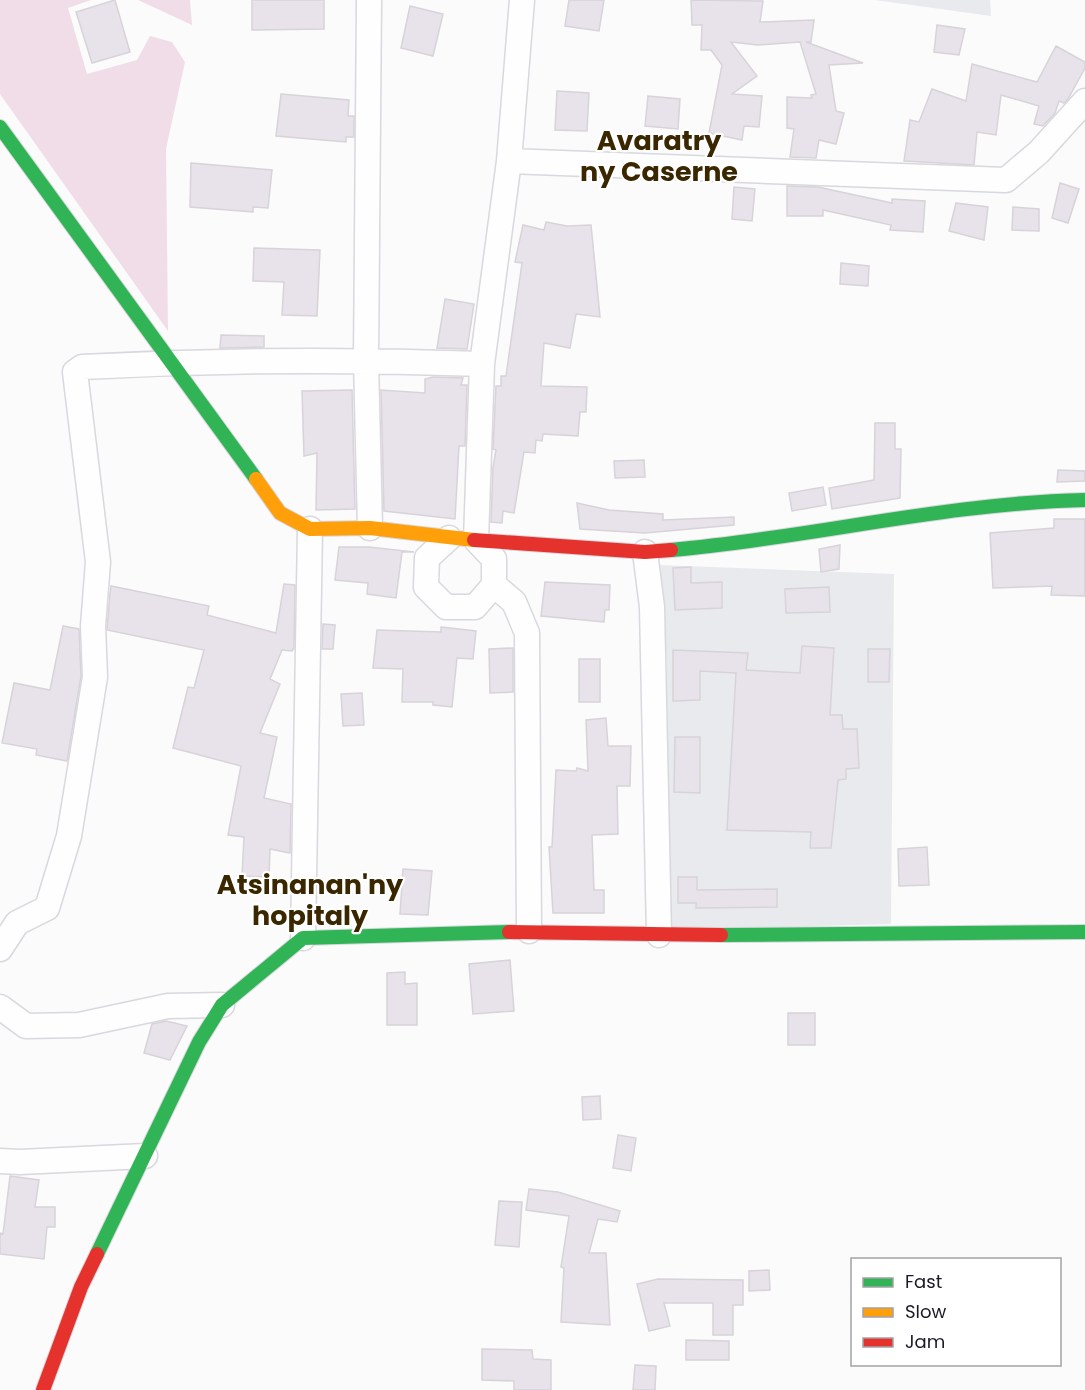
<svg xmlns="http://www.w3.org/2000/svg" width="1085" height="1390" font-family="Poppins,sans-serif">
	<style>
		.built { fill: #e9eaed }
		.green { fill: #f1dde7 }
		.building { fill: #e8e3eb; stroke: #d7d3d8; stroke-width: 1.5 }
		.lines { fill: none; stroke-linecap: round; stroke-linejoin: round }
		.street-casing { stroke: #d8d8de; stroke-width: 27 }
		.fast-casing { stroke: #d8d8de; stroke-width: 16 }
		.slow-casing { stroke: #d8d8de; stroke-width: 16 }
		.jam-casing { stroke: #d8d8de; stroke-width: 16 }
		.street { stroke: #fefefe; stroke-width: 24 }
		.fast { stroke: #30b455; stroke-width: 14 }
		.slow { stroke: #ff9f0a; stroke-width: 14 }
		.jam { stroke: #e5322d; stroke-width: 14 }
		.labels { text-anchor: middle; stroke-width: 4.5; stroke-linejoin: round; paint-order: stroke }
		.district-label { font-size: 27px; font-weight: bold; fill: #3a2700; stroke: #fff }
	</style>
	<rect width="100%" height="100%" fill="#fbfbfb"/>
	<path class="built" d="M875 0H990L991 16Z
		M660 565 894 574 891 924 668 930 667 664Z"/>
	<path class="green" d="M0 0H91L68 8 87 74 137 60 150 36 172 42 185 62 166 149 168 331 0 94Z
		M138 0H190L192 25Z"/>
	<path class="building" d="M115 0 130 52 92 63 76 12Z
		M252 0H324V29L252 30Z
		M569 0H604L599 31 565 26Z
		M691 0 763 1 760 22 814 20 811 42H806L863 63 829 65 836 111 844 113 836 144 819 140 816 158 790 157 794 129 787 128V97L812 98 811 95 816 94 800 42 758 45 731 42 757 76 732 94 762 96 759 127 744 126 742 140 709 133 722 65 711 50H701L702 25H692Z
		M410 6 443 14 433 56 401 48Z
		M937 25 965 29 959 55 934 52Z
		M1056 46 1085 62V68L1068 99 1064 103 1059 101 1055 113 1043 126 1034 124 1039 106 1001 95 996 135 977 132 974 165 904 161 910 120 919 122 932 89 966 101 972 64 1037 82Z
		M557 91 589 93 587 131 555 130Z
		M281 94 349 100 348 116H354V137H346V142L276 136Z
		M648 96 680 99 678 129 645 126Z
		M191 163 272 170 268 208 253 207V212L190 207Z
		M1060 183 1079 189 1068 223 1052 218Z
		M787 186 818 187 892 203V199L925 201 923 232 890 230 891 225 823 210V216H787Z
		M734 187 755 189 752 221 732 219Z
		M956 203 988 207 984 240 949 231Z
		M1013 207 1039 209V231L1012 230Z
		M546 222 567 226 591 225 600 317 576 314 570 348 544 343 541 386 587 387 586 412H580L578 436 543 434 542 441 536 440 535 453 524 452 514 513 503 511 502 523 491 522 493 467 496 450 493 449 496 386H501V376H506L522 263 515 262 523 225 544 230Z
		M254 248 320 250 317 316 282 315 284 282 253 281Z
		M841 263 869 266 868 286 840 284Z
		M445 299 474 304 467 349 437 348Z
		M221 335 264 336V347L220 348Z
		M433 377 463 378 461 385H467L465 446H459L455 519 384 511 381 390 425 393V379Z
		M352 390 355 509 316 510 317 453 304 456 302 391Z
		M875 423H895V449H901L900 498 832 509 829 488 874 480Z
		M644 460 645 477 615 478 614 461Z
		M1058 470 1085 471V481L1057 482Z
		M823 487 826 505 792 511 789 493Z
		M577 503 609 510 663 514V520L734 517V525L645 533 580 529Z
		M1054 519H1085V596L1051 595 1052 586 993 588 990 533 1054 528Z
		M840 545 839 569 821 572 819 549Z
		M339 547H369L414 552H402L396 598 367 594 368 583 335 580Z
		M691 567V583L722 582V608L675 610 673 568Z
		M545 582 610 585 609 610H605L604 622 541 616Z
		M284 584 295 585 294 648 292 651 282 650 270 679 280 684 260 733 277 737 264 798 291 804 290 853 270 849 269 877 242 876 244 837 228 835 241 766 173 748 188 687 194 688 204 650 107 630 110 594 111 586 209 606 207 615 276 633Z
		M829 587 830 612 786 613 785 589Z
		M323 624 335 625 333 649H322Z
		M63 626 79 629 81 676 67 761 36 755 37 749 2 743 14 683 50 690Z
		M441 627 476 631 473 659 457 658 452 707 433 705V702H402L403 669 373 668 377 630 441 632Z
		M802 646 834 648 830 715H842L843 729H857L859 768 846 769V779L838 780 831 848H810L811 832 727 830 736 673 700 671V700L673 701V650L748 653 746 670 800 673Z
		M513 648V692L490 693 489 649Z
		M868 649H890L889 682H868Z
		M579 659H600V702H579Z
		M362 693 364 725 343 726 341 694Z
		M606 718 608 746H631L630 786H617L618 834 592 835 594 890H604V913H553L549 847H552L556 770 576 771 577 768 588 771 586 720Z
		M675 737H700V793L674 792Z
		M927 847 929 885 899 886 898 849Z
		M403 869 432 871 428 915 400 914Z
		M678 877H697V890L777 889V907L696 908V903H678Z
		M510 960 514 1011 473 1014 469 964Z
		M405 972V984L417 983V1025H387V973Z
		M788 1013H815V1045H788Z
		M166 1021 187 1026 170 1060 144 1053 152 1024Z
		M600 1096 601 1119 583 1120 582 1097Z
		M618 1135 636 1138 631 1171 613 1168Z
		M10 1176 39 1180 35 1207H55V1227H47L44 1259 0 1254V1233L3 1234Z
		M529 1189 558 1192 620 1211 617 1222 598 1219 589 1253H606L610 1325 561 1322 564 1268 561 1267 569 1216 526 1210Z
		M499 1201 522 1202 519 1247 495 1245Z
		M769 1270 770 1290 749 1291V1271Z
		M658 1279 743 1280V1305H733V1335H713V1303H664L670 1326 649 1331 637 1284Z
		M686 1340 729 1341V1360H686Z
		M482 1349 532 1350 533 1359 551 1360V1390H514V1381L482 1380Z
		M635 1365 656 1366 655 1390H633Z"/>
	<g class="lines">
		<g class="street-casing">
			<path id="street" d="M369 0 366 360 370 528
				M509 161 1006 180 1039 152 1085 101
				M449 538 427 558 426 587 446 607H475L494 585V559L476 540 482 364 509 161 522 0
				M645 552 652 607 659 935
				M494 585 514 602 527 633 529 931
				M303 938 310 529
				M0 949 17 923 47 908 69 836 95 677 93 626 98 562 75 372 82 367C216 360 349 359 482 364
				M0 1007 26 1026 79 1025 168 1006 222 1005
				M0 1161 20 1162 145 1156"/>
		</g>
		<g class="fast-casing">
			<path id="fast" d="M0 127 256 479
				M671 550C810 538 945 503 1085 500
				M721 935 1085 932
				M97 1254 199 1042 222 1005 303 938 509 932"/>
		</g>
		<g class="slow-casing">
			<path id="slow" d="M256 479 280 513 310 529 370 528 474 540"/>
		</g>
		<g class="jam-casing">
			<path id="jam" d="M474 540 645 552 671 550
				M509 932 721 935
				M43 1390 81 1287 97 1254"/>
		</g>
		<use href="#street" class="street"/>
		<use href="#fast" class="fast"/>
		<use href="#slow" class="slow"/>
		<use href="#jam" class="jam"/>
	</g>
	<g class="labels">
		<g class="district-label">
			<text x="659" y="150">Avaratry<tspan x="659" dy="31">ny Caserne</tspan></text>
			<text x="310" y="894">Atsinanan'ny<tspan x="310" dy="31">hopitaly</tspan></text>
		</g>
	</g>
	<rect x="851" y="1258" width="210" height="108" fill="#ffffff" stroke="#a3a3a7" stroke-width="1.5"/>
	<rect x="863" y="1278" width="30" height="9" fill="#30b455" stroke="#a3a3a7" stroke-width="1.5"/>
	<text x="905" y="1288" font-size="18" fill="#191a24">Fast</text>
	<rect x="863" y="1308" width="30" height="9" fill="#ff9f0a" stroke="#a3a3a7" stroke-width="1.5"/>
	<text x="905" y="1318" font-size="18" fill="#191a24">Slow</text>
	<rect x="863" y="1338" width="30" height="9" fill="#e5322d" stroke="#a3a3a7" stroke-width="1.5"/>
	<text x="905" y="1348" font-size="18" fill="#191a24">Jam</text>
</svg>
